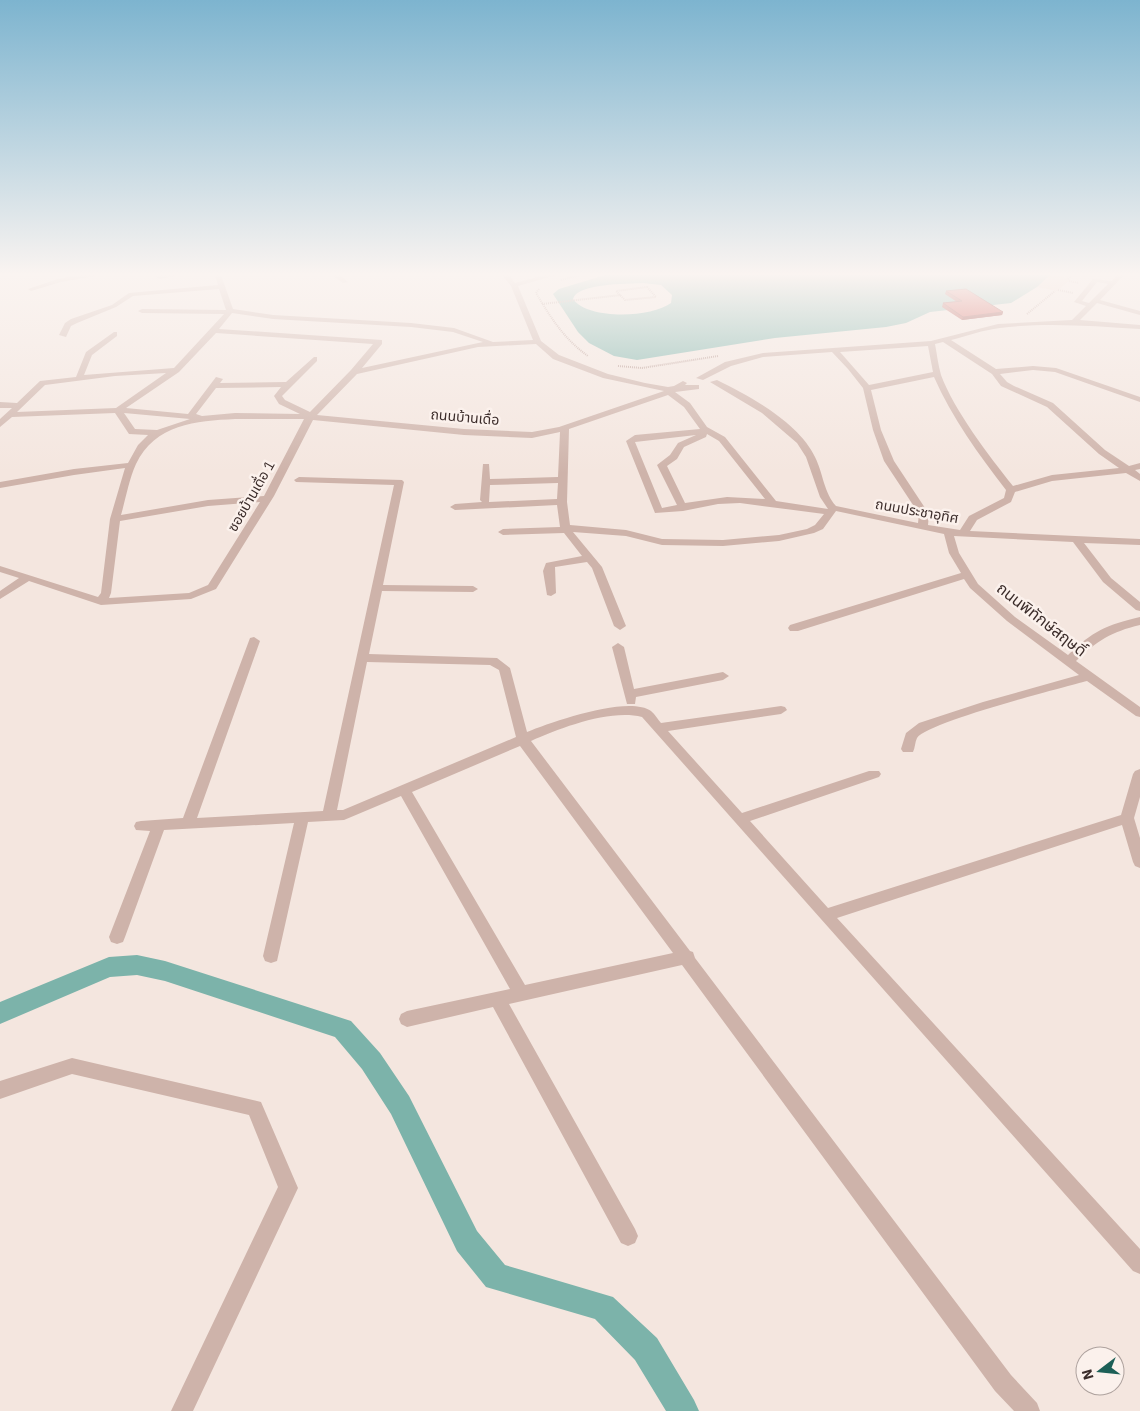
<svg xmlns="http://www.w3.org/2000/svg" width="1140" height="1411" font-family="'IBM Plex Sans','Noto Sans Thai',sans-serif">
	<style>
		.plaza { fill: #edd3c5 }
		.water { fill: #7cb3aa; fill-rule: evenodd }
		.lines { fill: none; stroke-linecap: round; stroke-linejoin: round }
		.canal { fill: #7cb3aa; fill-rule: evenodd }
		.path { stroke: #ba9c94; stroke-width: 2; stroke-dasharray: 1 1; stroke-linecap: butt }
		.minor { fill: #ceb3aa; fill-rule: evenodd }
		.wall { fill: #b0403b }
		.shaded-wall { fill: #903430 }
		.building { fill: #cd4a45; stroke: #903430 }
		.labels { text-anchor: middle; stroke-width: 5; stroke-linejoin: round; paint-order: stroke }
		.far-street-label { font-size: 14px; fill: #3b2c2a; stroke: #fbf1ec }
		.street-label { font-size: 16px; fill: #3b2c2a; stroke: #fbf1ec }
	</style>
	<rect width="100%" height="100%" fill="#f4e6df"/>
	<path class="plaza" d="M1050 275H1053L1071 279 1057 291 1037 287Z"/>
	<path class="water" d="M605 275H1050L1037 287 1011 303 930 312 906 323 886 327 775 338 637 360 614 356 589 343 578 332 553 294 559 289ZM643 283 661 285 672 295 671 303C651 318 588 320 573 299 577 283 627 284 643 283Z"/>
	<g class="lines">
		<path class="canal" d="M137 955 165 961 351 1021 380 1053 409 1096 477 1231 505 1265 613 1297 657 1338 694 1400 699 1411H666L635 1360 595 1319 486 1287 457 1251 391 1114 362 1069 335 1037 165 981 137 975 110 977 0 1024V1002L109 957Z"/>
		<path class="path" d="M1068 279 1072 275
			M561 280 580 275
			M1069 281 1079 283
			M647 287 656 297 625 300 616 291Z
			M539 289 536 293C551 318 564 339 588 356
			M1058 290 1073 293
			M542 304 621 295
			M1027 314 1055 291
			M618 366 642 368 718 356"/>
		<path class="minor" d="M81 275H100L61 282 31 291 28 289 58 279Z
			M158 275H179L159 279 156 277Z
			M215 275H221L233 309 273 315 411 323 454 328 493 342 533 340 511 286 502 275H509L515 283 545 275H556L518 286 541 341 559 355 608 374 645 383 668 387 674 386 683 381 687 383 685 385H699V389L675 392 690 403 707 427 725 437 776 501 828 509 820 497 806 457 797 443 762 413 710 382 717 380C750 396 799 423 815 457 823 473 824 493 836 506L918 523 919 514 884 461 873 430 863 388 848 369 832 352 763 357 731 366 703 380 696 378 725 362 763 353 931 341 998 324 1072 320 1086 306 1074 302 1093 279 1112 281 1117 275H1124L1100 300 1140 311V315L1097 303 1080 320 1140 325V329C1093 326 1046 322 1000 328 983 330 967 336 951 340L996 369 1033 366 1056 368 1140 397V402L1055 372 1033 370 1000 374 1007 382 1014 386 1053 403 1105 450 1129 466 1140 463V469L1135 470 1140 474V481L1126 473 1052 481 1015 492 1011 502 977 520 970 531 1140 539V545L1084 543 1111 578 1140 602V611L1136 610 1103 582 1073 542 954 536 959 553 978 584 1015 617 1068 655C1093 631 1106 625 1140 617V625C1111 632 1098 640 1076 661L1140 707V717L1136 716 1087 681C1061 688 928 722 917 738 915 742 915 748 913 752H903L901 749 906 733 919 723 983 702 1079 675 1007 621 970 588 964 579 798 631H790L788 628 790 625 961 573 949 553 944 534 836 511 823 529 814 533 779 541 723 546 662 545 626 536 573 532 602 567 626 626 620 630 614 626 592 568 587 562 555 567 556 593 551 596 547 595 543 571 546 563 582 556 564 533 503 535 498 532 503 529 560 527 557 505 455 510 450 507 455 504 482 502 480 500 483 464H489L490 479 558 477 560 432 532 438 464 435 313 420 274 496 216 589 191 599 101 605 29 581 0 599V591L19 578 0 572V566L98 597 101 593 110 519 125 468 74 475 0 488V482L74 469 128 463 138 445 148 435 129 434 115 413 12 417 0 427V419L12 408H0V402L17 403 40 381 76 377 86 352 114 332H117V336L92 355 84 375 174 368 224 314 142 313 138 311 142 309 226 310 219 289 133 296 116 307 77 323 71 326 66 337 59 335 65 323 71 319 112 305 129 293 218 285ZM1097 282 1108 284 1089 303 1082 301ZM232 313 273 319 411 327 453 332 483 342 362 368 382 344V340L219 329ZM216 333 373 344 351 370 310 412 285 400 282 396 317 361V357H314L286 382 220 383 223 379 216 377 188 414 126 408 179 372ZM943 342 992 374 1001 386 1047 407 1099 454 1119 468 1052 475 1013 486C989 456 954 410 941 375 938 365 937 354 935 344ZM536 344 553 359 603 378 664 391 559 427 532 432 464 429 317 415 357 374 478 347ZM928 346 933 372 869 385 840 352ZM166 373 116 408 17 412 45 385 115 376ZM934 377C952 418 979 455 1006 490L1004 498 969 516 960 530 928 525 929 514 894 461 881 430 871 390ZM281 387 274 396 279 404 300 414 235 413 202 416 196 414 216 388ZM668 395 684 407 700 429 635 435 626 441 655 513 683 511 718 504 740 503 824 514 815 525 807 529 779 535 723 540 662 539 626 530 570 525 567 502 569 429ZM124 413 190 419 157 430 135 429ZM235 419H304L264 496 208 500 121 515C126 498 129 479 136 464 155 424 196 421 235 419ZM707 434 719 441 765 499 727 497 685 503 667 466 677 459 684 447 706 437ZM696 435 678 443 670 455 657 465 677 505 662 508 635 442ZM558 483 557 499 489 502 490 485ZM260 502 208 585 189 593 109 598 111 593 120 521 208 506Z
			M332 275H340L348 282 343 283Z
			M299 477 402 480 404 482 383 585 473 586 478 589 473 592 382 591 369 654 497 658 510 668 527 732C552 722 628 695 651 711 655 714 658 720 661 723L781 706 785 707 787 710 781 714 668 731 742 813 869 771H879L881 774 879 777 750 821 828 908 1121 815 1133 774 1135 771 1140 769V797L1134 818 1140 838V868L1135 866 1133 862 1122 825 837 918 1140 1249V1274L1133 1271 642 717C609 709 561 728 531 741L690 951 693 952 695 958 1011 1375 1037 1403 1040 1411H1014L995 1391 682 965 509 1004 635 1229 638 1236 635 1243 628 1246 621 1243 493 1007 407 1027 401 1024 399 1019 401 1014 407 1011 510 989 401 796 344 820 308 822 277 961 271 963 265 961 263 956 294 823 164 830 125 937 123 942 117 944 111 942 109 937 150 831 136 830 134 826 136 822 141 821 183 818 250 638 254 637 260 641 197 818 323 811 394 485 296 482 294 480ZM367 662 490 665 499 670 516 737 343 810H337ZM520 746 673 953 525 985 412 792Z
			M618 643 624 647 634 689 723 672 729 676 723 680 636 697 635 704H627L612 647Z
			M72 1058 261 1102 298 1188 193 1411H171L278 1187 249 1115 72 1074 0 1099V1081Z"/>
	</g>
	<path class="wall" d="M946 291 1003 312 1002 315 962 320 942 307 943 303 957 302 945 294Z"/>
	<path class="shaded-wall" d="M1003 312 1002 315 962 320 963 317Z"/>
	<path class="building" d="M966 289 1003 312 963 317 943 303 962 301 946 291Z"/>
	<linearGradient id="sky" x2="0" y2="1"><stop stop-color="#7db4cf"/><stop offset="0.58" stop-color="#faf4f1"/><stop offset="1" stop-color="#faf4f1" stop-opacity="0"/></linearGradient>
	<rect width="1140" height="473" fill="url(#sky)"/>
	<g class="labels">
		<g class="far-street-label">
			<text transform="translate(465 417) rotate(5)" y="5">ถนนบ้านเดื่อ</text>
			<text transform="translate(251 496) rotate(-60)" y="5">ซอยบ้านเดื่อ 1</text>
			<text transform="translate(917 511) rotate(10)" y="5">ถนนประชาอุทิศ</text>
		</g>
		<g class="street-label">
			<text transform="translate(1042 619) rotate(38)" y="6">ถนนพิทักษ์สฤษดิ์</text>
		</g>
	</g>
	<g transform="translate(1100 1371) rotate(254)"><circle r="24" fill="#fbf1ec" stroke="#aea29e"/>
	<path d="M0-4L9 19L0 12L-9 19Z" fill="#1c5f56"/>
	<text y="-8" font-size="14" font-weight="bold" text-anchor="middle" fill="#3b2c2a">N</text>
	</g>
</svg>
